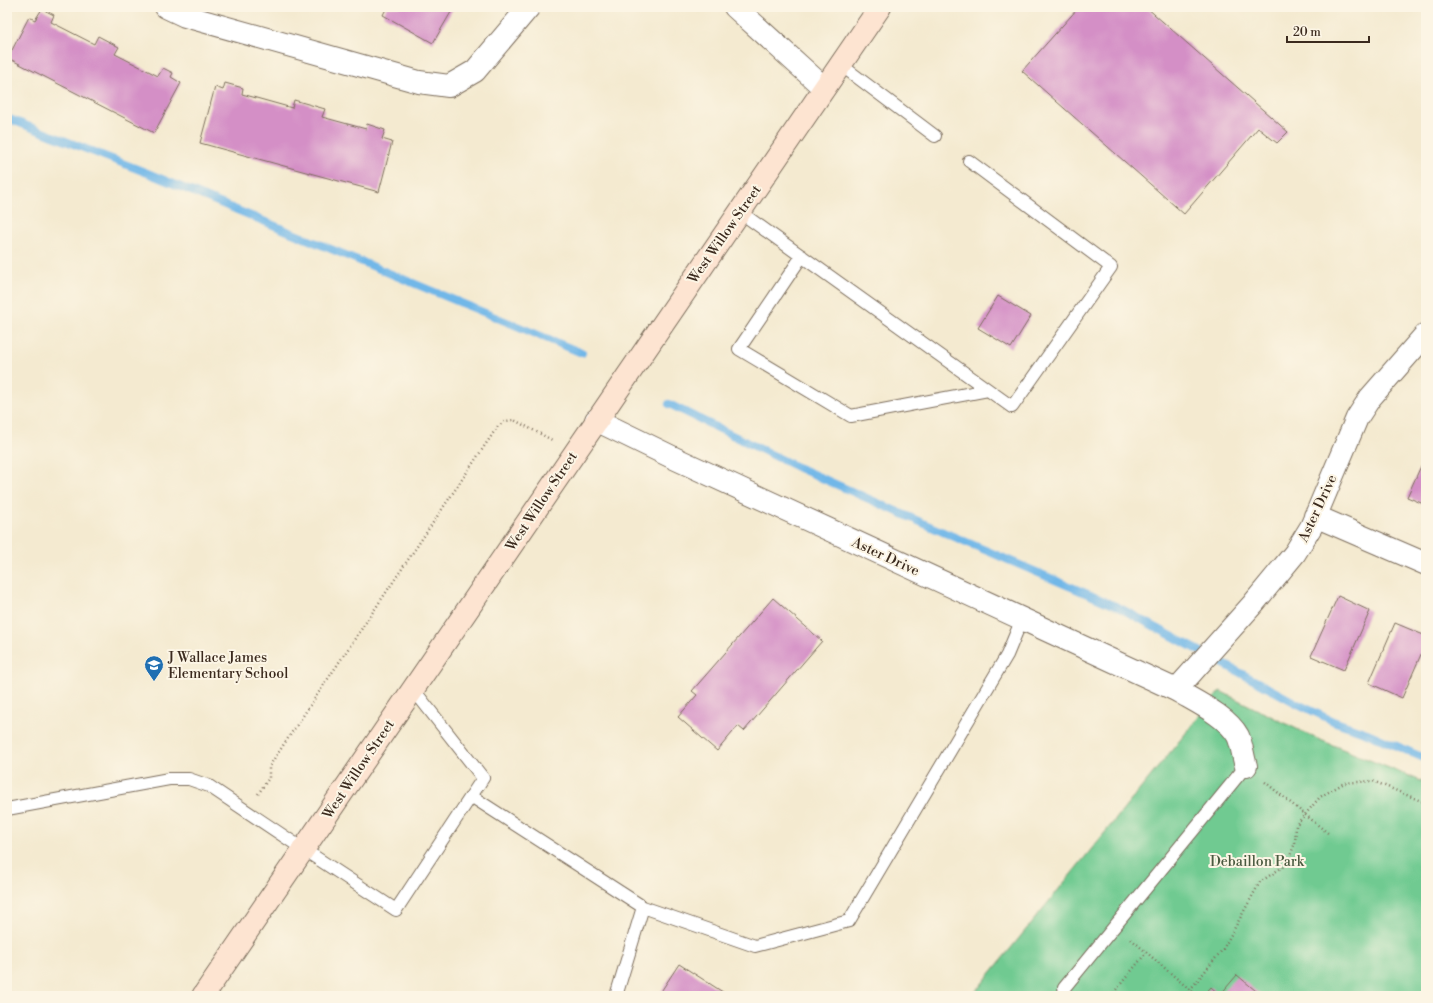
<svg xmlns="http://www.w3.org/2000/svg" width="1433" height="1003" font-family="'Libre Bodoni',serif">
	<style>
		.green { fill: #70ca91; stroke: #567a58 }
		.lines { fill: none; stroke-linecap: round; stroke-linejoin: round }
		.stream { stroke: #71b7e8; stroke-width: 8 }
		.building { fill: #d48fc6 }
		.service-casing { stroke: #7c6d5c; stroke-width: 14 }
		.minor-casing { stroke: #7c6d5c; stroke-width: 24 }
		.secondary-casing { stroke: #7c6d5c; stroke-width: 24 }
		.path { stroke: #7c6d5c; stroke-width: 2.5; stroke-dasharray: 1 3; stroke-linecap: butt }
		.service { stroke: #fff; stroke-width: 12 }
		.minor { stroke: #fff; stroke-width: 22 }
		.secondary { stroke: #fde4d1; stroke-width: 22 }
		.labels { text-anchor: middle; stroke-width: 4; stroke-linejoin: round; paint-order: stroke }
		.street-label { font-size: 14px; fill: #3b2a1e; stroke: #fcf5e5 }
		.poi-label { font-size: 14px; fill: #3b2a1e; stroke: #fcf5e5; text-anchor: start }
		.park-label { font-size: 14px; fill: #4b5a40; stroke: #fcf5e5 }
	</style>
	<rect width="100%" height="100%" fill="#fcf5e5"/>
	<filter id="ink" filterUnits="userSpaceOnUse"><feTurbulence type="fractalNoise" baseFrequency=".025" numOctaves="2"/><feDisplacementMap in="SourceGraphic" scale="8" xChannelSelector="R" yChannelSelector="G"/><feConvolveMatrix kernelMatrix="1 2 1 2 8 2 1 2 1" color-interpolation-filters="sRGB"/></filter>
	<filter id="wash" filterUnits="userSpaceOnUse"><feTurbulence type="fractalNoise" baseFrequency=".012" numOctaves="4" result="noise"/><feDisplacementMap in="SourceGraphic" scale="16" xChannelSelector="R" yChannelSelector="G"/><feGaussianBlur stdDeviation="0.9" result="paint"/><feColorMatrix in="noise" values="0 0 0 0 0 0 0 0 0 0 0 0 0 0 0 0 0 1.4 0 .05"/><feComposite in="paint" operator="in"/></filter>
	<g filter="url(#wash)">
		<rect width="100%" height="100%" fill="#f4ead0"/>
		<path class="green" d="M1220 691 1313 737 1426 783V996H972Z"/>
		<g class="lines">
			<path class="stream" d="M7 118 145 172 582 353
				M669 404 797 467 943 532 1118 607 1298 704 1333 721 1367 733 1426 759"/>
		</g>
		<g id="blocks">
			<path class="building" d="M387 7H454L433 43 383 15Z
				M1079 7H1146L1288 132 1277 143 1258 128 1184 214 1022 71Z
				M42 9 54 15 51 22 94 44 98 36 119 47 115 54 158 76 163 68 173 73 171 77 181 83 154 133 8 58 29 17 35 20Z
				M225 83 243 88 242 94 292 108 294 100 325 109 322 117 366 129 367 124 385 130 382 139 392 142 379 192 200 143 215 87 223 90Z
				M998 296 1031 316 1011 348 978 328Z
				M1426 455V505L1407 497Z
				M1338 596 1370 611 1344 670 1311 656Z
				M773 598 822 641 744 731 738 726 717 751 678 717 697 695 692 691Z
				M1395 623 1426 636V643L1402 698 1369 683Z
				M679 964 729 996H658Z
				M1237 975 1262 996H1203L1211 987 1220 995Z"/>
		</g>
	</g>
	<g filter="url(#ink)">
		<use href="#blocks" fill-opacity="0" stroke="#7c6d5c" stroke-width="1"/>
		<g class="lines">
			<g class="service-casing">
				<path id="service" d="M841 65 935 136
					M740 212 1012 407 1111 267 969 161
					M802 256 739 349 851 416 988 390
					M471 796 643 907 755 946 849 921 1007 655 1022 619
					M7 809 169 779H189L209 786 303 849 396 910 483 778 413 689
					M1064 988 1246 766
					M616 996 643 907"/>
			</g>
			<g class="minor-casing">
				<path id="minor" d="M166 7 185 16 419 82 449 86 475 71 529 7
					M735 7 824 88
					M596 420 674 458 1176 690C1196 702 1227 716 1238 736 1242 745 1243 757 1246 766
					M1315 516 1426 564
					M1176 690 1253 604 1295 553 1311 527 1357 418 1370 398 1426 334"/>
			</g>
			<g class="secondary-casing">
				<path id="secondary" d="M203 996 880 7"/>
			</g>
			<path class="path" d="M1265 782 1329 834
				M258 794 269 778V767L272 762 498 426 506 421 514 420 552 440
				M1131 939 1197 996
				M1111 996 1146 953
				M1185 996 1223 949 1260 882 1287 864 1295 843 1296 825 1320 797 1344 783 1373 781 1426 803"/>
			<use href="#service" class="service"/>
			<use href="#minor" class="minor"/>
			<use href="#secondary" class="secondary"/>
		</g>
	</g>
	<defs>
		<g id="school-pin" transform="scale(1)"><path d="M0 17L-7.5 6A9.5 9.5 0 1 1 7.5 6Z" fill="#1f6fb2" stroke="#fcf5e5"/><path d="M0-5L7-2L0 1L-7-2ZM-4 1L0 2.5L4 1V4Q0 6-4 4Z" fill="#fff"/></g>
	</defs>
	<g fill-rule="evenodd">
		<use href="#school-pin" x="154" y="665"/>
	</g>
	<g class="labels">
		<g class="street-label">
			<text transform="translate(724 234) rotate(-55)" y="5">West Willow Street</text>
			<text transform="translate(541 501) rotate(-56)" y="5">West Willow Street</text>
			<text transform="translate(1317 508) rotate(-65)" y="5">Aster Drive</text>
			<text transform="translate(886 556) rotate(25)" y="5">Aster Drive</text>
			<text transform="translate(358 769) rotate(-56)" y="5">West Willow Street</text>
		</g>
		<g class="poi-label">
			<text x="168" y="662">J Wallace James<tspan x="168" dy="16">Elementary School</tspan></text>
		</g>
		<g class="park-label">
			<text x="1257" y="866">Debaillon Park</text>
		</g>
	</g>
	<rect width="1433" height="1003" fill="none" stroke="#fcf5e5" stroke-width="24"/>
	<path d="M1287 36v6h82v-6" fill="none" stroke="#3b2a1e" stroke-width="2"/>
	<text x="1293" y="36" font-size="12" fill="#3b2a1e" stroke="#fcf5e5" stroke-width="3" paint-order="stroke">20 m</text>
</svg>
